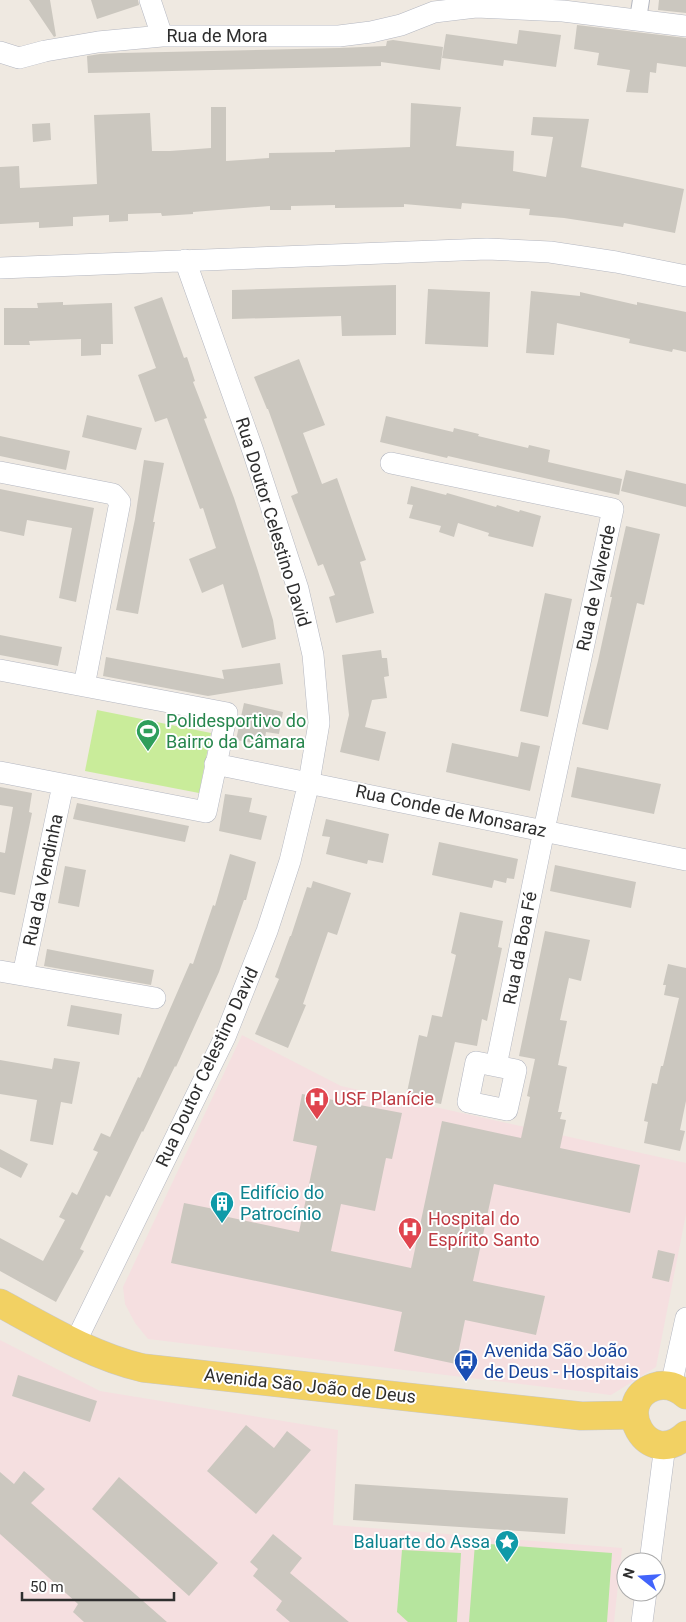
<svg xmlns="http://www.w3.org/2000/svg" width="686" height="1622" font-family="Roboto,sans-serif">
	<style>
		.medical { fill: #f5dfe0 }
		.green { fill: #b6e59e }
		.pitch { fill: #c9ec9a }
		.building { fill: #cbc7bf }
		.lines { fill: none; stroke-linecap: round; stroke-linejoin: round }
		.pedestrian-casing { stroke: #b4b7c1; stroke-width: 18 }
		.minor-casing { stroke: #b4b7c1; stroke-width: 22 }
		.primary-casing { stroke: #c9c9c9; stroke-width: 29 }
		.pedestrian { stroke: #fff; stroke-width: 16 }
		.minor { stroke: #fff; stroke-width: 21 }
		.primary { stroke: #f2d163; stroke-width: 28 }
		.labels { text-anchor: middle; stroke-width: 4; stroke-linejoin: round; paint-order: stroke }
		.street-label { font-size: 18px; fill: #2e2e2e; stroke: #fff }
		.leisure-label { font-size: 18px; fill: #27864d; stroke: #fff; text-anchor: start }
		.health-label { font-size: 18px; fill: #be3a42; stroke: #fff; text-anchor: start }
		.culture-label { font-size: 18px; fill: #0d838f; stroke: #fff; text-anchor: start }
		.transit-label { font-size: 18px; fill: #164399; stroke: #fff; text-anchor: start }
	</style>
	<rect width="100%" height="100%" fill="#efe9e1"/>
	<path class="medical" d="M242 1035 341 1086 686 1163V1214L656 1367 611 1395 148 1339 135 1323 125 1304 123 1287Z
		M0 1340 100 1391 338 1430 333 1525 622 1548 614 1622H0Z"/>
	<path class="green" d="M475 1543 612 1553 607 1622H469Z
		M402 1550 461 1553 457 1622H408L397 1612Z"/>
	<path class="pitch" d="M97 710 211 733 199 793 85 771Z"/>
	<path class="building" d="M29 0H50L56 36 54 37Z
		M91 0H138L139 5 97 19Z
		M659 0H686V13L658 10Z
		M577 25 686 38V67L657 63 656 73 650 72 648 93 626 92 630 70 597 65 599 53 574 49Z
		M519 30 561 35 556 67 504 60 503 66 442 58 446 34 517 44Z
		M393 40 443 47 440 70 381 62V66L88 73 87 56 100 54 120 53 339 48 386 46 387 41Z
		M411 103 461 107 456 146 514 151 513 171 546 177 553 137 531 135 533 117 589 119 581 167 684 189 675 233 624 223 623 227 564 218 529 215 530 209 462 203 461 209 404 204V207L335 208V205L291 206V210H270V206L193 212V214L162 216 161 213 128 214V221L109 222V215L73 217V226L39 228V222L0 224V167L19 166 20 188 97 184 94 115 150 113 152 151H170L211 148V107H226V161L269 158V153L335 152V150L410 147Z
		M50 123 51 140 33 142 32 124Z
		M396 285V335L342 336 341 316 232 319V290Z
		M428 289 490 292 488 347 425 344Z
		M531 291 580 296V292L637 305V302L686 312V352L673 349 672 352 629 343 630 339 557 323 554 355 526 353Z
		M162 297 184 358 187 357 195 381 193 382 207 418 204 419 234 498 258 571 273 620 276 639 242 648 223 584 202 593 189 559 216 548 203 508 200 509 167 418 155 422 138 375 156 368 134 307Z
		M63 302V305L112 303 113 344H101V355L81 356V339L29 341 30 345H4V308H38L37 303Z
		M299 359 325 425 303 433 322 484 337 478 366 560 360 562 374 613 336 623 329 597 335 595 323 564 318 566 291 496 298 493 268 409H267L254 377Z
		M87 415 142 428 136 450 82 437Z
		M386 416 453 432 454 428 479 434 478 436 528 448 529 445 550 450 548 462 622 479 619 495 448 456 447 458 380 442Z
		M0 436 70 451 66 470 0 456Z
		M144 460 164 463 153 522H155L138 614 116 610 135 519Z
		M626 470 686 484V507L621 491Z
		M411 486 446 495 447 493 496 507 497 505 519 512 520 510 541 516 533 547 488 536 489 533 458 523 454 537 439 532 441 526 409 518 413 505 407 504Z
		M0 489 94 508 76 602 59 598 72 528 27 520 24 536 0 531Z
		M626 526 660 534 644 605 637 603 608 730 582 724 598 661 612 597H610Z
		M545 593 572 599 548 717 520 711Z
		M0 635 62 647 58 666 0 655Z
		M381 650 382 658H387L389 676 384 677 387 698 372 700 365 727 386 732 379 761 340 752 349 715 342 655Z
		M106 657 224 679 222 670 280 663 283 684 208 696 103 676Z
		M244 703 283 712 279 734 266 732 264 745 236 740Z
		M521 742 540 746 530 791 446 772 452 743 518 757Z
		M577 767 661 784 654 814 571 797Z
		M0 787 32 793 29 812 32 813 15 895 0 892V852L5 853 13 807 0 805Z
		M225 794 252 798 249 812 267 816 261 840 219 831Z
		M77 803 189 826 185 842 73 819Z
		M326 819 389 834 383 863 368 860 367 864 326 854 330 837 322 836Z
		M439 842 518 859 514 879 507 878 506 883 494 880 492 888 432 875Z
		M230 854 256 862 246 900H244L219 972 176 1067 175 1066 143 1132 142 1131 110 1197 106 1195 80 1249 84 1251 56 1302 0 1271V1238L43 1261 65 1220 59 1217 72 1192 77 1195 98 1152 93 1150 101 1133 110 1137 138 1077 140 1078 190 963 193 964 213 905 215 906Z
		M555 865 636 882 631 908 550 891Z
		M65 866 86 870 79 907 58 903Z
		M313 881 351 893 337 935 328 932 303 1004 306 1005 288 1048 255 1034 279 979 275 977 290 936H291L307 887 311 888Z
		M460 912 503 921 498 947 502 948 487 1021 482 1019 477 1046 455 1042 441 1104 406 1097 419 1035 427 1037 432 1015 442 1017 456 955 451 953Z
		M545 931 590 940 581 981 569 978 560 1020 567 1021 558 1065 567 1067 558 1112H562L560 1119 566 1120 560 1148 640 1165 630 1213 494 1184 473 1281 545 1296 536 1335 465 1320 456 1364 394 1351 402 1312 171 1263 184 1203 229 1212 228 1217 299 1232 317 1146 293 1141 302 1094 402 1113 392 1159 386 1158 375 1211 341 1204 331 1251 411 1268 442 1121 521 1138 530 1097 527 1096 535 1059 519 1056Z
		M47 949 154 970 151 985 44 966Z
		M668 964 686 968V1101L680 1130 685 1131 680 1151 644 1143 648 1122 644 1121 652 1083 657 1084 661 1066H663L679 998 664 995 666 985H663Z
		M71 1005 122 1014 119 1035 67 1026Z
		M54 1058 80 1062 72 1104 61 1102 53 1145 30 1141 37 1100 0 1094V1060L52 1069Z
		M0 1149 28 1164 21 1178 0 1167Z
		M658 1250 675 1254 669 1282 652 1278Z
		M18 1375 97 1401 90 1422 12 1396Z
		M246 1425 274 1448 287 1431 311 1450 256 1514 207 1471Z
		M24 1471 45 1489 31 1503 167 1622H84L73 1612 78 1604 0 1534V1472L14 1484Z
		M119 1477 218 1563 189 1596 92 1509Z
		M355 1484 568 1498 565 1534 353 1520Z
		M273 1534 302 1558 290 1573 349 1622H290L276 1610 282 1601 253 1576 258 1569 250 1562Z"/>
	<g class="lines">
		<g class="pedestrian-casing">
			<path id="pedestrian" d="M638 19 641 0"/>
		</g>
		<g class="minor-casing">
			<path id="minor" d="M150 0 162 36
				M0 52 19 58 45 51 98 42 162 36H339L371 32 401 25 434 12 476 7 563 11 686 26
				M0 268 487 249 550 252 616 262 686 276
				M391 463 613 509 544 830 496 1066
				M0 472 113 494 120 502 84 686
				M0 670 227 713 206 812 0 772
				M215 764 686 860
				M0 971 155 998
				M23 975 63 785
				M476 1062 516 1070 507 1110 468 1102Z
				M75 1343 225 1037 267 931 290 861 309 782 319 723 313 655 298 589 253 451 185 260
				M671 1386 686 1318
				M650 1562 665 1445
				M642 1622 646 1592"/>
		</g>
		<g class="primary-casing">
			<path id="primary" d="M0 1303C46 1328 92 1356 143 1368L581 1416 634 1415
				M686 1395C677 1387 666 1383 654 1387 611 1402 647 1471 686 1435"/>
		</g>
		<use href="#pedestrian" class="pedestrian"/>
		<use href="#minor" class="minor"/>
		<use href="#primary" class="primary"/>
	</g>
	<defs>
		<g id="stadium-pin" transform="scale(1.25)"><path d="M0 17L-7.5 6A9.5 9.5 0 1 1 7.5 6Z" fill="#2e9e5b" stroke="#fff"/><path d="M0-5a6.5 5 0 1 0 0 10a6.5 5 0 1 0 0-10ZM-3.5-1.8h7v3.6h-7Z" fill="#fff"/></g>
		<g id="hospital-pin" transform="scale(1.25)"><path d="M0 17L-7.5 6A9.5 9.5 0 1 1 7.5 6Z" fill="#e0444e" stroke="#fff"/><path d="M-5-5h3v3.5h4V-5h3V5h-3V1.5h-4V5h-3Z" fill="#fff"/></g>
		<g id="building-pin" transform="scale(1.25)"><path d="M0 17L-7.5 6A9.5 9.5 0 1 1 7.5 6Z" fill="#0f9aa8" stroke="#fff"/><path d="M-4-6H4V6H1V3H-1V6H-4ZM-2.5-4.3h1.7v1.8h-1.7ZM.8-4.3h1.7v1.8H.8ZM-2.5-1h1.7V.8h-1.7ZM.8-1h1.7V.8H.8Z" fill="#fff"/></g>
		<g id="bus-pin" transform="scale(1.25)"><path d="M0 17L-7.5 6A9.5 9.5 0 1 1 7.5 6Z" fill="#1a4fb4" stroke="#fff"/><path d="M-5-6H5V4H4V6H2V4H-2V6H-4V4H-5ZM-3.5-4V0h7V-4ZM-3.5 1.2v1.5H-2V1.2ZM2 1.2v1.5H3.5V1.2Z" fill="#fff"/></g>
		<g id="sight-pin" transform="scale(1.25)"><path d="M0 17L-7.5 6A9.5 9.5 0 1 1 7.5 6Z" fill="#0f9aa8" stroke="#fff"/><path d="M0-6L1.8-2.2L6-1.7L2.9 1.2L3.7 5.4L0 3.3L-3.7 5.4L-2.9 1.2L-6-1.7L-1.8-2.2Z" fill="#fff"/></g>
	</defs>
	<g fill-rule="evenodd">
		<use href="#stadium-pin" x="148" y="731"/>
		<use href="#hospital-pin" x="317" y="1099"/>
		<use href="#building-pin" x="222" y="1203"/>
		<use href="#hospital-pin" x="410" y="1229"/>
		<use href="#bus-pin" x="466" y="1361"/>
		<use href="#sight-pin" x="507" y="1542"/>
	</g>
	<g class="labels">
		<g class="street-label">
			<text x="217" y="42">Rua de Mora</text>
			<text transform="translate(273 522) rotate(73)" y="6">Rua Doutor Celestino David</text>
			<text transform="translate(596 588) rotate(-78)" y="6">Rua de Valverde</text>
			<text transform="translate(451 811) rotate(12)" y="6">Rua Conde de Monsaraz</text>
			<text transform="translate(43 880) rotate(-78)" y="6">Rua da Vendinha</text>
			<text transform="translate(520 948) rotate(-79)" y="6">Rua da Boa Fé</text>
			<text transform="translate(207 1067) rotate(-65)" y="6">Rua Doutor Celestino David</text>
			<text transform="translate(310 1386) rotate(6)" y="6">Avenida São João de Deus</text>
		</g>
		<g class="leisure-label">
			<text x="166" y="727">Polidesportivo do<tspan x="166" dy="21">Bairro da Câmara</tspan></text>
		</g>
		<g class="health-label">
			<text x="334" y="1105">USF Planície</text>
			<text x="428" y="1225">Hospital do<tspan x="428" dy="21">Espírito Santo</tspan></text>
		</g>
		<g class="culture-label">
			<text x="240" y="1199">Edifício do<tspan x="240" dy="21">Patrocínio</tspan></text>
			<text x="490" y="1548" text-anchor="end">Baluarte do Assa</text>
		</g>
		<g class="transit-label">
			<text x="484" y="1357">Avenida São João<tspan x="484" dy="21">de Deus - Hospitais</tspan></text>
		</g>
	</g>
	<g transform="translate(641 1577) rotate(287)"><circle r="24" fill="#ffffff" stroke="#ababab"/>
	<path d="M0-4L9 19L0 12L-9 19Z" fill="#4264fb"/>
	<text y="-8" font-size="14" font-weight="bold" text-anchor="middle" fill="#2e2e2e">N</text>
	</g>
	<path d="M22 1592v8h152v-8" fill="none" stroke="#2e2e2e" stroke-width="2.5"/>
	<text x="30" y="1592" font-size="15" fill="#2e2e2e" stroke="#ffffff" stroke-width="4" paint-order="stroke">50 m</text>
</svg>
